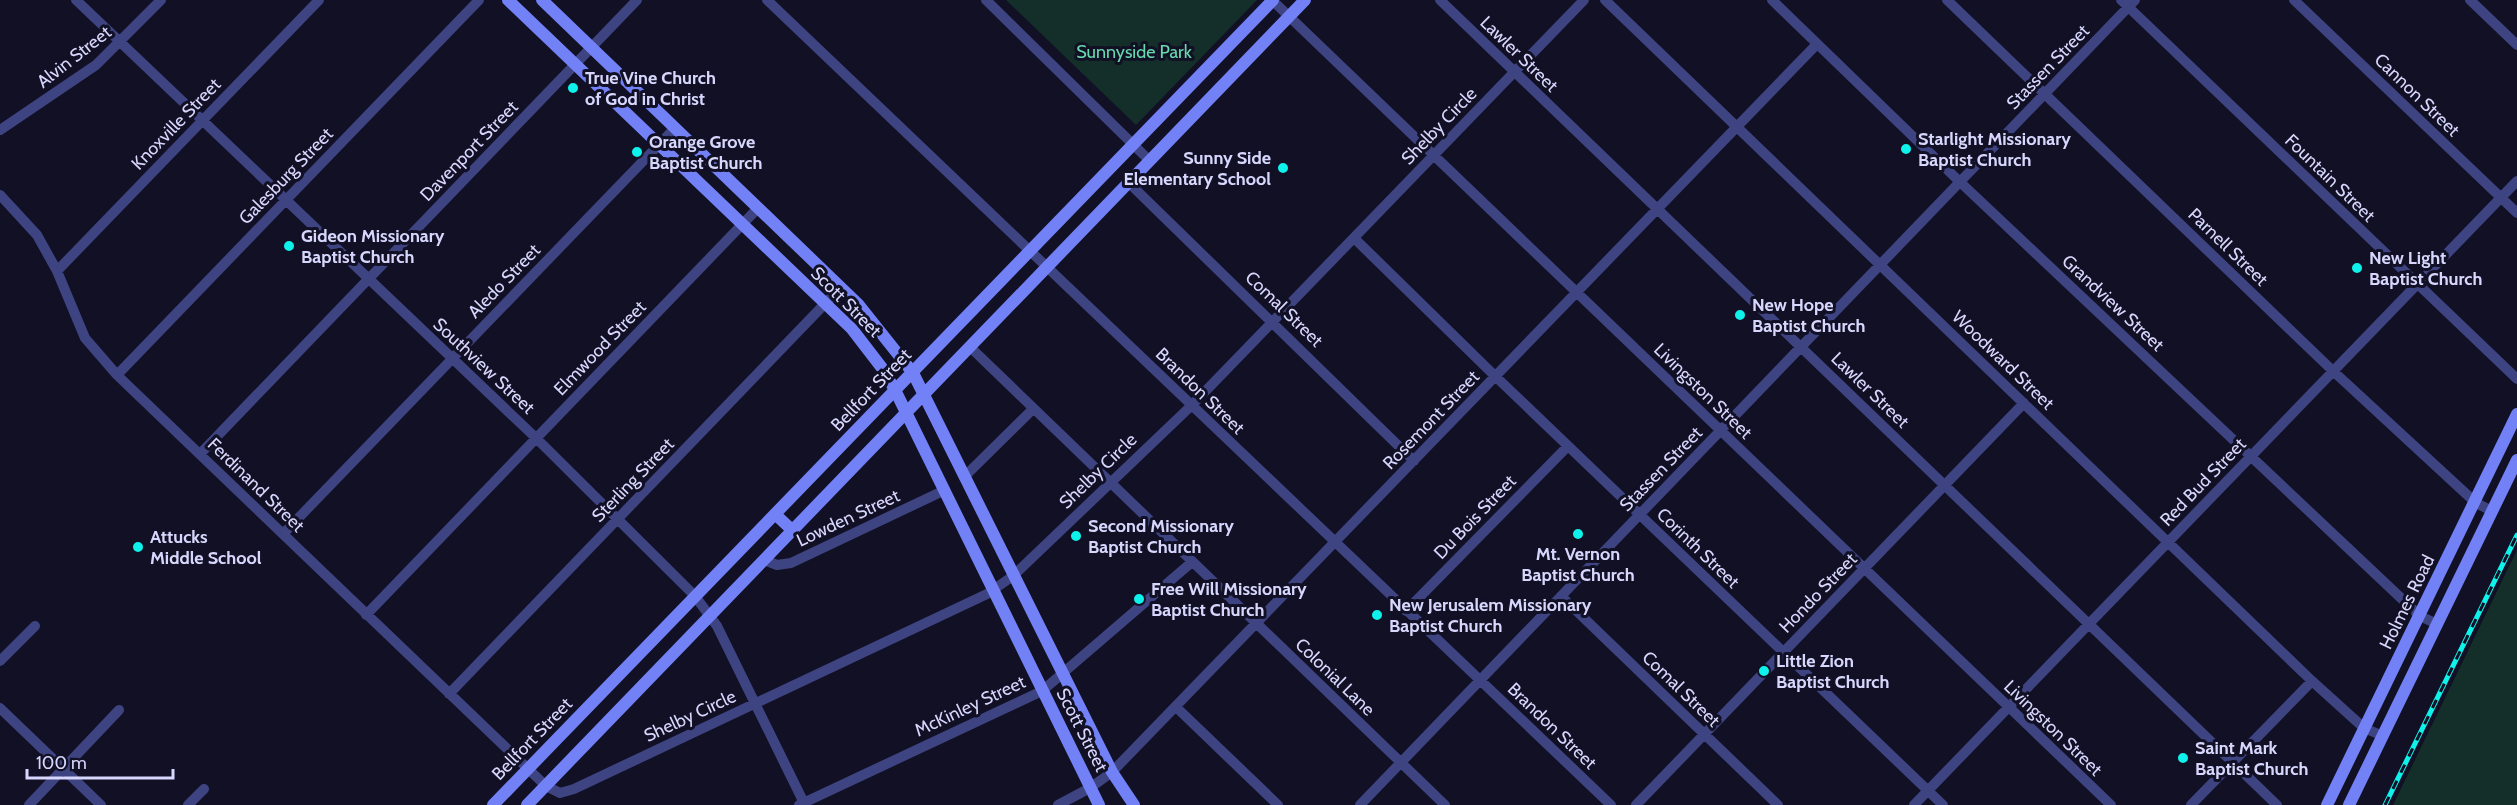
<svg xmlns="http://www.w3.org/2000/svg" width="2517" height="805" font-family="Cabin,sans-serif">
	<style>
		.green { fill: #142f2a }
		.lines { fill: none; stroke-linecap: round; stroke-linejoin: round }
		.minor { stroke: #3e4481; stroke-width: 10 }
		.secondary { stroke: #7381f7; stroke-width: 12 }
		.rail-casing { stroke: #0ef2eb; stroke-width: 5 }
		.rail { stroke: #111025; stroke-width: 3; stroke-dasharray: 9; stroke-linecap: butt }
		.poi-dot { fill: #0ef2eb; stroke: #111025; stroke-width: 2 }
		.labels { text-anchor: middle; stroke-width: 6; stroke-linejoin: round; paint-order: stroke }
		.park-label { font-size: 18px; fill: #66d9ad; stroke: #111025 }
		.street-label { font-size: 18px; fill: #d7d7fd; stroke: #111025 }
		.poi-label { font-size: 18px; font-weight: bold; fill: #d7d7fd; stroke: #111025; text-anchor: start }
	</style>
	<rect width="100%" height="100%" fill="#111025"/>
	<path class="green" d="M1006 0H1257L1136 125Z
		M2517 550V805H2393Z"/>
	<g class="lines">
		<path class="minor" d="M76 0 536 438 695 596 717 626 805 805
			M767 0 1611 805
			M986 0 1150 161
			M1440 0 2277 805
			M1605 0 2312 681 2364 728 2383 736
			M1772 0 1960 182 2420 616 2437 624
			M1947 0 2333 371 2476 503 2492 511
			M2121 0 2517 379
			M2294 0 2517 213
			M2470 0 2517 45
			M1273 1 2111 805
			M0 130 96 65 161 0
			M1129 183 1414 461
			M0 195 37 235 57 271 85 338 117 375 546 786 560 793 574 789 987 594 1013 576 1192 405 1584 0
			M1354 238 1495 376 1943 805
			M57 271 319 0
			M970 347 1445 805
			M117 375 479 0
			M200 454 637 0
			M964 477 1033 409
			M283 534 675 128
			M764 560 777 565 791 563 945 490
			M1561 596 1778 805
			M1406 611 1568 446
			M366 615 758 208
			M0 661 35 626
			M449 694 841 287
			M1176 707 1278 805
			M0 708 101 805
			M29 805 119 710
			M188 805 204 789
			M799 805 1042 691 1192 562
			M1058 805 1090 788 1112 772 1817 44
			M1360 805 2135 0
			M1636 805 2024 403
			M1914 805 2517 181
			M2191 805 2312 681"/>
		<path class="secondary" d="M508 0 852 329 882 368 895 390 1099 805
			M542 0 858 304 913 373 1112 772 1134 805
			M775 514 792 530
			M493 805 1273 0
			M527 805 1305 0
			M2327 805 2517 414
			M2349 805 2517 460"/>
		<g class="rail-casing">
			<path id="rail" d="M2385 805 2517 535"/>
		</g>
		<use href="#rail" class="rail"/>
	</g>
	<g class="poi-dot">
		<circle cx="573" cy="88" r="6"/>
		<circle cx="1906" cy="149" r="6"/>
		<circle cx="637" cy="152" r="6"/>
		<circle cx="1283" cy="168" r="6"/>
		<circle cx="289" cy="246" r="6"/>
		<circle cx="2357" cy="268" r="6"/>
		<circle cx="1740" cy="315" r="6"/>
		<circle cx="1578" cy="534" r="6"/>
		<circle cx="1076" cy="536" r="6"/>
		<circle cx="138" cy="547" r="6"/>
		<circle cx="1139" cy="599" r="6"/>
		<circle cx="1377" cy="615" r="6"/>
		<circle cx="1764" cy="671" r="6"/>
		<circle cx="2183" cy="758" r="6"/>
	</g>
	<g class="labels">
		<g class="park-label">
			<text x="1134" y="58">Sunnyside Park</text>
		</g>
		<g class="street-label">
			<text transform="translate(1519 54) rotate(44)" y="6">Lawler Street</text>
			<text transform="translate(74 57) rotate(-38)" y="6">Alvin Street</text>
			<text transform="translate(2048 67) rotate(-46)" y="6">Stassen Street</text>
			<text transform="translate(2417 95) rotate(44)" y="6">Cannon Street</text>
			<text transform="translate(176 124) rotate(-46)" y="6">Knoxville Street</text>
			<text transform="translate(1439 126) rotate(-46)" y="6">Shelby Circle</text>
			<text transform="translate(469 151) rotate(-46)" y="6">Davenport Street</text>
			<text transform="translate(286 176) rotate(-46)" y="6">Galesburg Street</text>
			<text transform="translate(2330 178) rotate(44)" y="6">Fountain Street</text>
			<text transform="translate(2228 247) rotate(44)" y="6">Parnell Street</text>
			<text transform="translate(504 281) rotate(-46)" y="6">Aledo Street</text>
			<text transform="translate(846 302) rotate(45)" y="6">Scott Street</text>
			<text transform="translate(2113 303) rotate(43)" y="6">Grandview Street</text>
			<text transform="translate(1284 309) rotate(44)" y="6">Comal Street</text>
			<text transform="translate(600 348) rotate(-46)" y="6">Elmwood Street</text>
			<text transform="translate(2003 360) rotate(44)" y="6">Woodward Street</text>
			<text transform="translate(484 366) rotate(43)" y="6">Southview Street</text>
			<text transform="translate(871 390) rotate(-46)" y="6">Bellfort Street</text>
			<text transform="translate(1870 390) rotate(44)" y="6">Lawler Street</text>
			<text transform="translate(1200 391) rotate(44)" y="6">Brandon Street</text>
			<text transform="translate(1703 391) rotate(44)" y="6">Livingston Street</text>
			<text transform="translate(1431 420) rotate(-46)" y="6">Rosemont Street</text>
			<text transform="translate(1661 469) rotate(-46)" y="6">Stassen Street</text>
			<text transform="translate(1098 471) rotate(-44)" y="6">Shelby Circle</text>
			<text transform="translate(633 480) rotate(-46)" y="6">Sterling Street</text>
			<text transform="translate(2203 482) rotate(-46)" y="6">Red Bud Street</text>
			<text transform="translate(256 485) rotate(44)" y="6">Ferdinand Street</text>
			<text transform="translate(1475 517) rotate(-46)" y="6">Du Bois Street</text>
			<text transform="translate(848 518) rotate(-25)" y="6">Lowden Street</text>
			<text transform="translate(1698 548) rotate(44)" y="6">Corinth Street</text>
			<text transform="translate(1818 593) rotate(-46)" y="6">Hondo Street</text>
			<text transform="translate(2407 602) rotate(-64)" y="6">Holmes Road</text>
			<text transform="translate(1335 677) rotate(44)" y="6">Colonial Lane</text>
			<text transform="translate(1681 689) rotate(44)" y="6">Comal Street</text>
			<text transform="translate(970 706) rotate(-25)" y="6">McKinley Street</text>
			<text transform="translate(690 716) rotate(-25)" y="6">Shelby Circle</text>
			<text transform="translate(1552 726) rotate(44)" y="6">Brandon Street</text>
			<text transform="translate(2053 728) rotate(44)" y="6">Livingston Street</text>
			<text transform="translate(1082 730) rotate(63)" y="6">Scott Street</text>
			<text transform="translate(532 739) rotate(-46)" y="6">Bellfort Street</text>
		</g>
		<g class="poi-label">
			<text x="585" y="84">True Vine Church<tspan x="585" dy="21">of God in Christ</tspan></text>
			<text x="1918" y="145">Starlight Missionary<tspan x="1918" dy="21">Baptist Church</tspan></text>
			<text x="649" y="148">Orange Grove<tspan x="649" dy="21">Baptist Church</tspan></text>
			<text x="1271" y="164" text-anchor="end">Sunny Side<tspan x="1271" dy="21">Elementary School</tspan></text>
			<text x="301" y="242">Gideon Missionary<tspan x="301" dy="21">Baptist Church</tspan></text>
			<text x="2369" y="264">New Light<tspan x="2369" dy="21">Baptist Church</tspan></text>
			<text x="1752" y="311">New Hope<tspan x="1752" dy="21">Baptist Church</tspan></text>
			<text x="1088" y="532">Second Missionary<tspan x="1088" dy="21">Baptist Church</tspan></text>
			<text x="150" y="543">Attucks<tspan x="150" dy="21">Middle School</tspan></text>
			<text x="1578" y="560" text-anchor="middle">Mt. Vernon<tspan x="1578" dy="21">Baptist Church</tspan></text>
			<text x="1151" y="595">Free Will Missionary<tspan x="1151" dy="21">Baptist Church</tspan></text>
			<text x="1389" y="611">New Jerusalem Missionary<tspan x="1389" dy="21">Baptist Church</tspan></text>
			<text x="1776" y="667">Little Zion<tspan x="1776" dy="21">Baptist Church</tspan></text>
			<text x="2195" y="754">Saint Mark<tspan x="2195" dy="21">Baptist Church</tspan></text>
		</g>
	</g>
	<path d="M27 769v9h146v-9" fill="none" stroke="#d7d7fd" stroke-width="3"/>
	<text x="36" y="769" font-size="18" fill="#d7d7fd" stroke="#111025" stroke-width="4.5" paint-order="stroke">100 m</text>
</svg>
